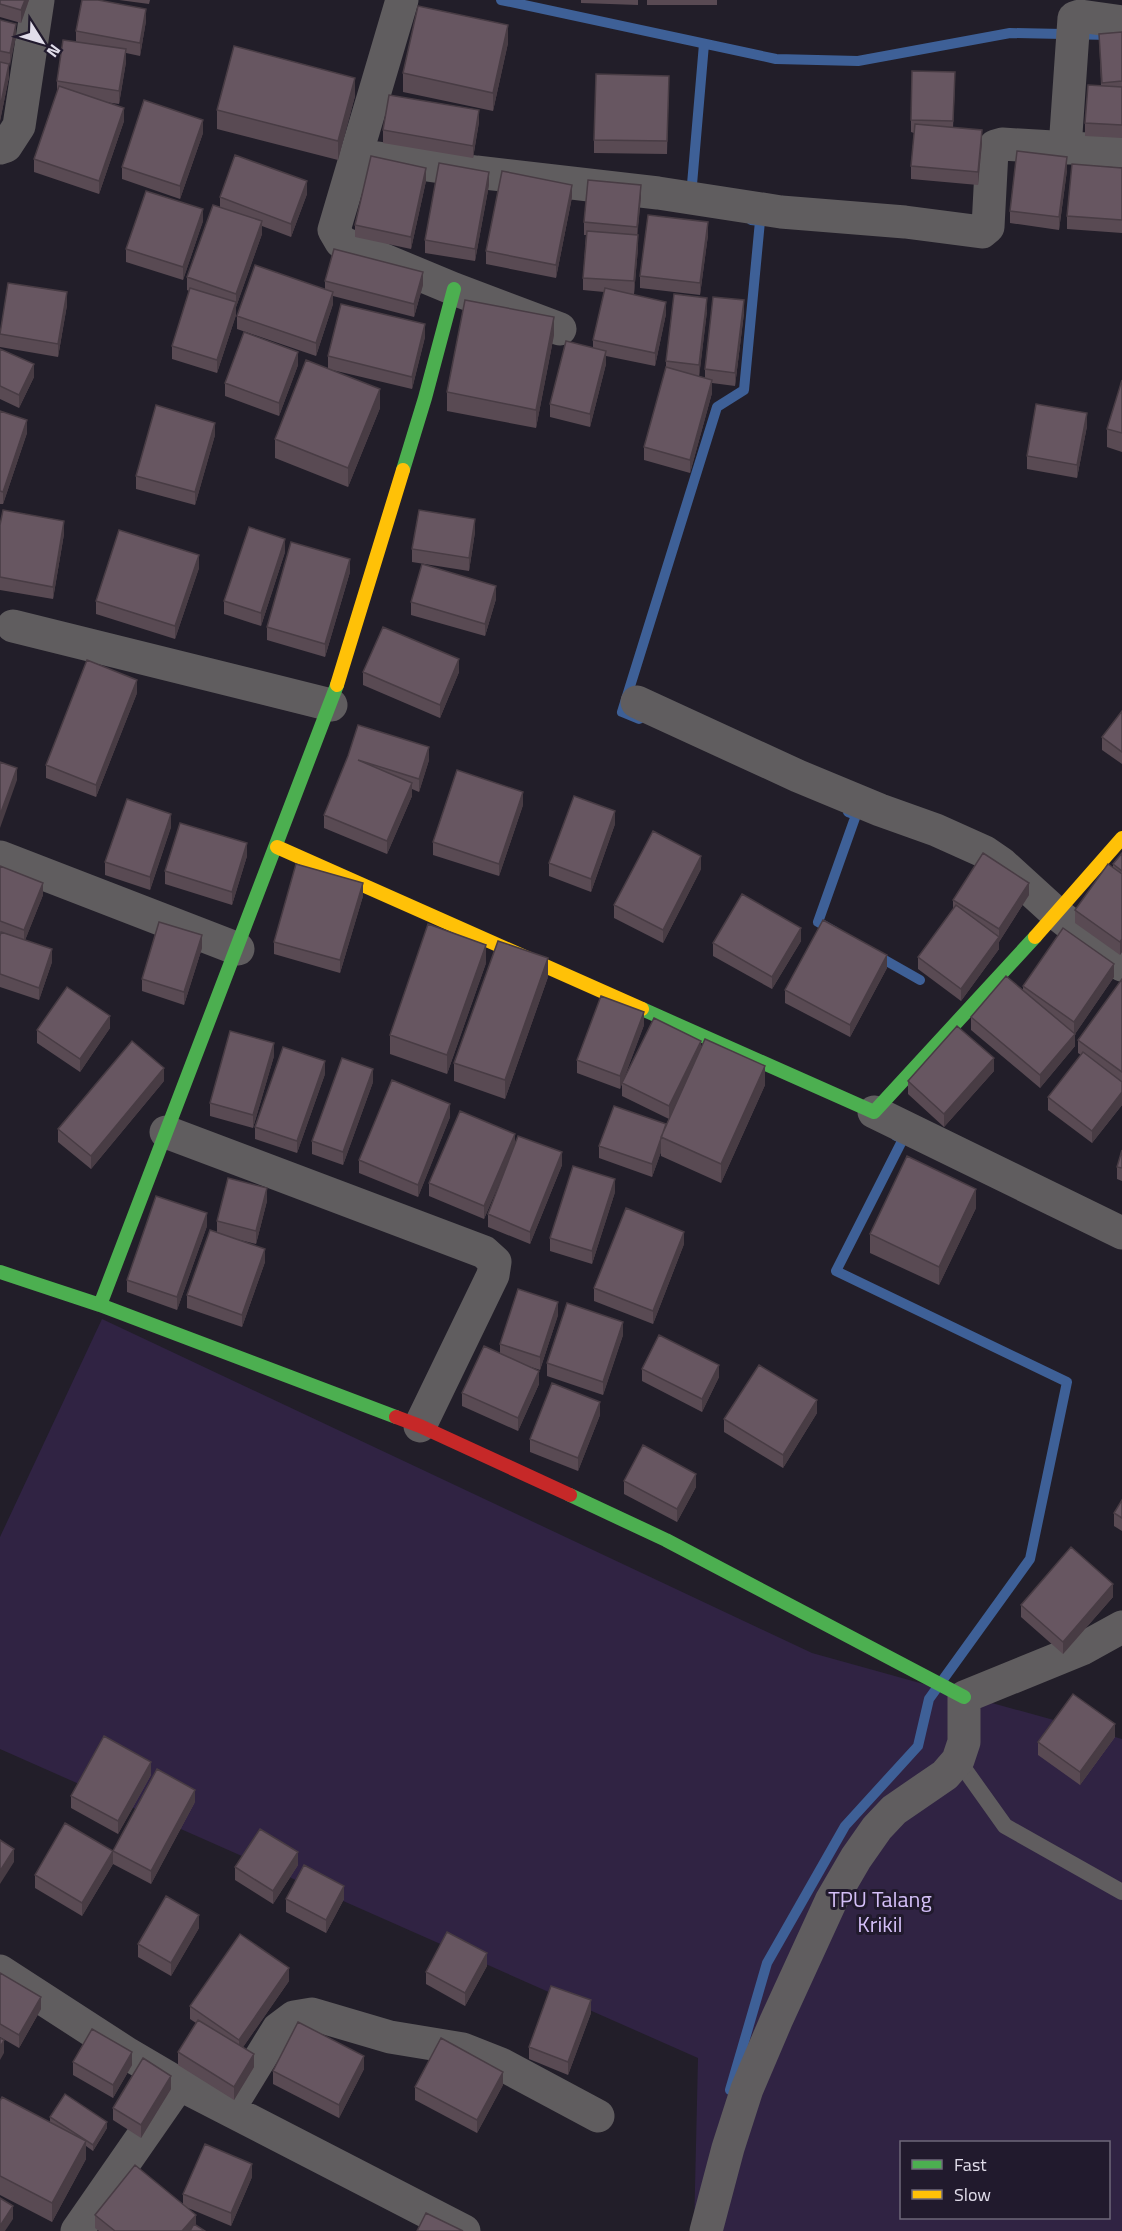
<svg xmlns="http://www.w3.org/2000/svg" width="1122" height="2231" font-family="'Titillium Web',sans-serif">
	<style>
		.green { fill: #302343; fill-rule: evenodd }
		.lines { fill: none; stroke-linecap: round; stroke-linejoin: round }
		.stream { stroke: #3e6097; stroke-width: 10 }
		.lane { stroke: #605d5f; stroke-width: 16 }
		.street { stroke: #605d5f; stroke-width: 33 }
		.fast { stroke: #4caf50; stroke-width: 14 }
		.slow { stroke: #ffc107; stroke-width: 14 }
		.jam { stroke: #c62828; stroke-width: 14 }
		.wall { fill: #594a53 }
		.shaded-wall { fill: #483c44 }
		.building { fill: #675661; stroke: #483c44; stroke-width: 1.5 }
		.labels { text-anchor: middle; stroke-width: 6; stroke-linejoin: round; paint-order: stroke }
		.park-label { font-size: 22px; fill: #d4bff8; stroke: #211a2d }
	</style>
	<rect width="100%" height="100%" fill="#221e29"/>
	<path class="green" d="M102 1319 812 1653 1122 1739V2231H694L698 2058 0 1749V1537ZM902 2142H1108V2218H902Z"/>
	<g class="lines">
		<path class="stream" d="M501 0 776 59 858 61 1010 33 1110 35
			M691 196 704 44
			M639 719 622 712 717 407 744 390 760 221 751 220
			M834 931 818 922 856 815 848 812
			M876 955 920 980
			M730 2090 767 1963 845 1826 918 1746 929 1699 1030 1559 1067 1382 836 1271 903 1139 896 1136"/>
		<path class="lane" d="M958 1760 1005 1826 1122 1892"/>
		<path class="street" d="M402 0 334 230 341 242 454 289 560 329
			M0 148 6 146 19 126 38 0
			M1065 148 1074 18 1080 16 1122 22
			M357 155 476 172 658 193 781 212 905 222 982 232 988 227 992 151 995 146 1002 144 1122 151
			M13 626 331 705
			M637 702 798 776 880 810 936 830 985 852 1001 863 1057 914 1122 965
			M0 857 238 949
			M874 1112 1122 1233
			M166 1132 484 1252 495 1262 493 1275 420 1426
			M0 1971 128 2054 179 2084 464 2231
			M229 2109 278 2029 294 2017 312 2014 390 2037 463 2049 501 2064 598 2116
			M77 2231 179 2084
			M706 2231 728 2148 747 2089 776 2021 831 1901 856 1858 877 1828 894 1810 945 1775 958 1760 964 1742V1697L1082 1649 1122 1627"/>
		<path class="fast" d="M403 470 425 398 454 289
			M642 1009 874 1112 1035 937
			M0 1272 100 1305 396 1417
			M100 1305 337 685
			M570 1495 666 1540 964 1697"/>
		<path class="slow" d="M337 685 403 470
			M277 847 642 1009
			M1035 937 1122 838"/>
		<path class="jam" d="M396 1417 420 1426 570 1495"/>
	</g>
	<path class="wall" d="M0 0H29L21 23 0 17Z
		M119 0H150L149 4Z
		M581 0H638V5L581 3Z
		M647 0H717V5H647Z
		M0 20 16 36 9 66V77L0 121Z
		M146 21 140 56 126 53V62L119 104 105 102 124 121 99 194 34 172V159L57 94V81L76 42V31Z
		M1122 32V138L1085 136V123L1101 86 1099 34Z
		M508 43 493 111 403 92V73Z
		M669 76 667 154 594 153V140Z
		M955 85 953 128 982 143 978 185 911 179V166L914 133 911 132V120Z
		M355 96 338 160 217 129V110Z
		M479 122 473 158 383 143V130Z
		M203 133 180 199 122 179V167Z
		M1122 168V233L1067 229V216Z
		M1067 170 1059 230 1010 223V211Z
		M426 181 411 249 355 237V225Z
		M489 185 475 261 425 253V240Z
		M307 194 291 237 262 226V234L236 307V315L217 373 172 359V346L189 291 187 290V277L220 207V197Z
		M572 197 556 278 486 264V251Z
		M641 197 637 235 638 248 634 294H631L666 314 655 366 606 356V364L590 427 550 417V404L593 348V340L604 292 583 290V278L586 235H584V222Z
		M203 221 183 280 126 262V249Z
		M708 235 700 295 640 288V276Z
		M325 281 423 285 414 317 333 296V304L316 356 237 329V316L325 289Z
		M67 305 58 357 0 347V331Z
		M707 311 699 376 705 378V369L744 313 735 386 712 383V393L690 473 644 460V447L666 367V361Z
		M554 335 536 428 447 411V392Z
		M425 337 412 389 328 369V356Z
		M0 349 34 377 19 408 0 399Z
		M298 365 279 416 225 396V383Z
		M1122 380V452L1107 447V429Z
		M380 408 348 487 275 458V439Z
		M0 411 27 433 3 504H0Z
		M1087 426 1077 478 1027 469V456Z
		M215 435 195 505 136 489V476Z
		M0 525 64 534 53 599 0 590Z
		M475 532 469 571 412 562V549Z
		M285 552 261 626 224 614V601Z
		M199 568 175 639 96 614V601Z
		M350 572 325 657 267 640V627Z
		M496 599 485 636 411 615V602Z
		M363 672H459L440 718 363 685Z
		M137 693 96 797 46 778V765Z
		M1122 711V764L1102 750V737Z
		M348 756 429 760 419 792 412 789V796L387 854 324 828V815Z
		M523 805 499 876 433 855V842Z
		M615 824 591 892 549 876V863Z
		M171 827 150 890 105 875V862Z
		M1122 853V952L1120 955 1075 923V910L1113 867V864Z
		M247 856 232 905 165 884V871Z
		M0 866 43 895 25 940 52 962 39 1000 0 987Z
		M701 869 663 943 614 918V905Z
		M1029 895 999 942V949L961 1001 918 969V957L953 909V900Z
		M363 896 340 973 274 954V942Z
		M801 941 772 989 713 956V943Z
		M202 948 184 1005 142 991V979Z
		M486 963 447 1074 390 1054V1035Z
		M887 968 850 1037 785 1003V990Z
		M548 977 505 1099 454 1081V1063Z
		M1114 977 1075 1034V1046L1040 1088 971 1030V1017L1023 990V986Z
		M1122 979V1105L1092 1143 1048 1110V1097L1081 1055 1078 1053V1040Z
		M644 1025 620 1089 577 1073V1060Z
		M110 1028 80 1072 37 1043V1030Z
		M701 1048 765 1085 721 1183 661 1156V1152L652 1177 599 1158V1146L666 1125 674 1108 669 1119 622 1096V1083Z
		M274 1056 253 1128 210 1116V1103Z
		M994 1071 944 1127 908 1094V1081Z
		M325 1074 297 1153 255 1139V1127Z
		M164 1081 91 1169 58 1142V1129Z
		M373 1082 343 1165 312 1154V1141Z
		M450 1117 418 1197 359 1173V1160Z
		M515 1145 562 1165 530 1244 488 1227V1214L506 1167 484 1219 429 1196V1183Z
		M1122 1150V1181L1117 1179V1167Z
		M615 1192 592 1264 550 1251V1238Z
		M267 1201 256 1244 232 1238 265 1262 242 1327 187 1308V1295L217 1232V1221Z
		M976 1208 939 1285 870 1253V1234Z
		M207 1226 177 1310 127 1292V1280Z
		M684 1244 653 1324 594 1301V1288Z
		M558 1315 540 1370 525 1365 539 1384 518 1431 462 1406V1393L500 1354V1344Z
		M623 1335 603 1395 547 1376V1363Z
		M642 1369 719 1377 702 1412 642 1381Z
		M817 1413 783 1468 724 1432V1419Z
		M600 1415 578 1471 530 1452V1439Z
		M624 1481 696 1487 677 1522 624 1494Z
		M1122 1500V1531L1114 1526V1513Z
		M1113 1597 1063 1654 1021 1617V1605Z
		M1115 1737 1080 1785 1038 1755V1742Z
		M151 1775 118 1834 71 1808V1796Z
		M195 1802 151 1884 113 1864V1851Z
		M113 1864 82 1916 35 1888V1875Z
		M298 1865 273 1904 235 1880V1867Z
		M286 1899H344L326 1933 286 1912Z
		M199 1928 171 1976 138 1957V1944Z
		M487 1966 465 2006 426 1984V1972Z
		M0 1973 41 2009 19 2048 0 2037Z
		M289 1981 243 2047 254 2067 234 2100 178 2065V2052L196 2023 190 2019V2006Z
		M591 2013 568 2075 529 2059V2047Z
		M73 2062 132 2065 113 2098 73 2075Z
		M364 2069 339 2118 273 2084V2071Z
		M503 2085 477 2133 415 2100V2087Z
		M171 2089 141 2138 113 2120V2108Z
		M0 2101 50 2122V2117L107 2128 93 2151 86 2146V2159L52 2222 0 2195Z
		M252 2177 231 2226 188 2208 196 2225 205 2231H99L95 2228V2215L183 2205V2194Z"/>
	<path class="shaded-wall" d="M25 0H29L21 23V10Z
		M146 9V21L140 56V43Z
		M16 24V36L10 66V53Z
		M508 25V43L493 111V93Z
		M126 49V62L119 104V91Z
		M9 64V77L0 121V108Z
		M355 78V96L338 160V141Z
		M124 108V121L99 194V181Z
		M479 110V122L473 158V146Z
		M203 120V133L180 199V186Z
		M982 130V143L978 185V172Z
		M1067 157V170L1059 230V217Z
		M426 168V181L411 249V237Z
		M489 172V185L475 261V249Z
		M307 181V194L291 237V224Z
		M572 185V197L556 278V265Z
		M641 185V197L637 240V227Z
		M203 209V221L183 280V267Z
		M262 221V234L236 307V294Z
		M708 222V235L700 295V283Z
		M638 235V248L634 294V281Z
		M423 272V285L414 317V304Z
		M67 292V305L58 357V344Z
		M333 292V304L316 356V343Z
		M707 298V311L699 378V365Z
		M744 300V313L735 386V373Z
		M236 302V315L217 373V360Z
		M666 302V314L655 366V353Z
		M554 317V335L536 428V410Z
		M425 324V337L412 389V377Z
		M606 351V364L590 427V414Z
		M298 352V365L279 416V403Z
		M34 364V377L19 408V395Z
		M712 380V393L690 473V460Z
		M380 389V408L348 487V468Z
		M1087 413V426L1077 478V465Z
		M27 420V433L3 504V492Z
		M215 423V435L195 505V492Z
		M475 519V532L469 571V558Z
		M64 521V534L53 599V587Z
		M285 539V552L261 626V613Z
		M199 555V568L175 639V626Z
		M350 559V572L325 657V644Z
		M496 586V599L485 636V624Z
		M459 659V672L440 718V705Z
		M137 680V693L96 797V785Z
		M429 747V760L419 792V779Z
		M17 768V780L0 828V815Z
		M412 783V796L387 854V841Z
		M523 792V805L499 876V864Z
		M615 811V824L591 892V879Z
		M171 814V827L150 890V877Z
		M247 843V856L232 905V892Z
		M701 856V869L663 943V930Z
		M43 883V895L24 943V930Z
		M363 883V896L340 973V960Z
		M1029 883V895L999 942V929Z
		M801 928V941L772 989V977Z
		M202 935V948L184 1005V992Z
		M999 937V949L961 1001V989Z
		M1122 939V952L1120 955V942Z
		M486 945V963L447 1074V1055Z
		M52 949V962L39 1000V988Z
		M887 955V968L850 1037V1025Z
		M548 958V977L505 1099V1080Z
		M1114 964V977L1075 1034V1046L1040 1088V1075L1074 1034V1022Z
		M644 1012V1025L620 1089V1076Z
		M110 1016V1028L80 1072V1059Z
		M701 1041V1053L669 1119V1106Z
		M274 1043V1056L253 1128V1115Z
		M994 1058V1071L944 1127V1114Z
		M325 1061V1074L297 1153V1141Z
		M765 1066V1085L721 1183V1164Z
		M164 1068V1081L91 1169V1156Z
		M373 1069V1082L343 1165V1152Z
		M1122 1092V1105L1092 1143V1131Z
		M450 1104V1117L418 1197V1185Z
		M515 1134V1147L484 1219V1206Z
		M661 1139V1152L652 1177V1164Z
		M562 1152V1165L530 1244V1232Z
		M615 1179V1192L592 1264V1251Z
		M267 1188V1201L256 1244V1231Z
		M976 1189V1208L939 1285V1267Z
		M207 1213V1226L177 1310V1297Z
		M684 1232V1244L653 1324V1311Z
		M265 1249V1262L242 1327V1315Z
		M558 1302V1315L540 1370V1357Z
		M623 1322V1335L603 1395V1382Z
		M719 1365V1377L702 1412V1399Z
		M539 1371V1384L518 1431V1418Z
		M817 1400V1413L783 1468V1455Z
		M600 1402V1415L578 1471V1458Z
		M696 1474V1487L677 1522V1509Z
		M1113 1584V1597L1063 1654V1642Z
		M1115 1724V1737L1080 1785V1772Z
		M151 1762V1775L118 1834V1821Z
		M195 1790V1802L151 1884V1871Z
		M14 1849V1862L0 1884V1871Z
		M113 1851V1864L82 1916V1903Z
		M298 1852V1865L273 1904V1891Z
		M344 1886V1899L326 1933V1920Z
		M199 1915V1928L171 1976V1963Z
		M487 1953V1966L465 2006V1993Z
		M289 1968V1981L239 2053V2040Z
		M41 1997V2009L19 2048V2035Z
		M591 2000V2013L568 2075V2062Z
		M4 2040V2053L0 2060V2047Z
		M132 2052V2065L113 2098V2085Z
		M254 2054V2067L234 2100V2087Z
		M364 2056V2069L339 2118V2105Z
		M503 2072V2085L477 2133V2120Z
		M171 2076V2089L141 2138V2125Z
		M107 2122V2128L93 2151V2145Z
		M86 2141V2159L52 2222V2203Z
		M252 2164V2177L231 2226V2213Z
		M13 2206V2219L5 2231H0V2226Z
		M196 2215V2227L193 2231H182Z"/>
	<path class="building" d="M0 0H25L21 10 0 4Z
		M82 0H98L146 9 140 43 76 31Z
		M418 6 508 25 493 93 403 73Z
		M0 20 16 24 10 53 0 51Z
		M1122 32V81L1102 83 1099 34Z
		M63 40 126 49 119 91 57 81Z
		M234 46 355 78 338 141 217 110Z
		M0 62 9 64 0 108Z
		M912 71 955 72 953 121 911 120Z
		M596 74 669 76 667 141 594 140Z
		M1088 85 1122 87V125L1085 123Z
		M59 86 124 108 99 181 34 159Z
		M389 95 479 110 473 146 383 130Z
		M144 100 203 120 180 186 122 167Z
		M915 124 982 130 978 172 911 166Z
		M1017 151 1067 157 1059 217 1010 211Z
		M235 155 307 181 291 224 220 197Z
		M371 156 426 168 411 237 355 225Z
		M439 163 489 172 475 249 425 240Z
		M1072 164 1122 168V220L1067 216Z
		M502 171 572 185 556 265 486 251Z
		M588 180 641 185 637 227 584 222Z
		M146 191 203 209 183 267 126 249Z
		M213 205 262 221 236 294 187 277Z
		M648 215 708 222 700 283 640 276Z
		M587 231 638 235 634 281 583 278Z
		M334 249 423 272 414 304 325 281Z
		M255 265 333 292 316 343 237 316Z
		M8 283 67 292 58 344 0 334Z
		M190 288 236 302 217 360 172 346Z
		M605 288 666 302 655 353 593 340Z
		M674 294 707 298 699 365 666 361Z
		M713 297 744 300 735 373 705 369Z
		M465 300 554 317 536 410 447 392Z
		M341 304 425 324 412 377 328 356Z
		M244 332 298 352 279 403 225 383Z
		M566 341 606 351 590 414 550 404Z
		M0 349 34 364 19 395 0 386Z
		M306 360 380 389 348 468 275 439Z
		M666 367 712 380 690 460 644 447Z
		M1122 380V433L1107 429Z
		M1036 404 1087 413 1077 465 1027 456Z
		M156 405 215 423 195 492 136 476Z
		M0 411 27 420 3 492 0 491Z
		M3 510 64 521 53 587 0 577V525Z
		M419 510 475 519 469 558 412 549Z
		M249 527 285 539 261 613 224 601Z
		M119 530 199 555 175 626 96 601Z
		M291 542 350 559 325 644 267 627Z
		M422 564 496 586 485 624 411 602Z
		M383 627 459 659 440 705 363 672Z
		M87 660 137 680 96 785 46 765Z
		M1122 711V752L1102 737Z
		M358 725 429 747 419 779 358 760 412 783 387 841 324 815 348 756Z
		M0 762 17 768 0 815Z
		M457 770 523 792 499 864 433 842Z
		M574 796 615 811 591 879 549 863Z
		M127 799 171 814 150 877 105 862Z
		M180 823 247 843 232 892 165 871Z
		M653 831 701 856 663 930 614 905Z
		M983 853 1029 883 999 929 953 900Z
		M1122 853V871L1113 864Z
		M296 864 363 883 340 960 274 942Z
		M1108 864 1122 874V939L1120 942 1075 910Z
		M0 866 43 883 24 930 0 921Z
		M742 894 801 928 772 977 713 943Z
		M956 905 999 937 961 989 918 957Z
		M823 920 887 955 850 1025 785 990Z
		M159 922 202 935 184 992 142 979Z
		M428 924 486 945 447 1055 390 1035Z
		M1063 928 1114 964 1074 1022 1023 986Z
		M1 932 52 949 39 988 0 974V936Z
		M498 941 548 958 505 1080 454 1063Z
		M1006 976 1075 1034 1040 1075 971 1017Z
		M1122 979V1072L1078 1040Z
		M67 987 110 1016 80 1059 37 1030Z
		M601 996 644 1012 620 1076 577 1060Z
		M654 1018 701 1041 669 1106 622 1083Z
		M957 1026 994 1058 944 1114 908 1081Z
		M230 1031 274 1043 253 1115 210 1103Z
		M705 1039 765 1066 721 1164 661 1137Z
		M132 1041 164 1068 91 1156 58 1129Z
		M283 1047 325 1061 297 1141 255 1127Z
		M1083 1052 1122 1082V1092L1092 1131 1048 1097Z
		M342 1058 373 1069 343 1152 312 1141Z
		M392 1080 450 1104 418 1185 359 1160Z
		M614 1106 666 1124 652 1164 599 1146Z
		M460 1111 515 1134 484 1206 429 1183Z
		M518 1136 562 1152 530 1232 488 1214Z
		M1122 1150V1168L1117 1167Z
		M907 1156 976 1189 939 1267 870 1234Z
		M573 1166 615 1179 592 1251 550 1238Z
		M228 1178 267 1188 256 1231 217 1221Z
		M156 1196 207 1213 177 1297 127 1280Z
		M626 1208 684 1232 653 1311 594 1288Z
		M210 1230 265 1249 242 1315 187 1295Z
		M518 1289 558 1302 540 1357 500 1344Z
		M567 1303 623 1322 603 1382 547 1363Z
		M659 1335 719 1365 702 1399 642 1369Z
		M484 1346 539 1371 518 1418 462 1393Z
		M759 1365 817 1400 783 1455 724 1419Z
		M552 1383 600 1402 578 1458 530 1439Z
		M643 1445 696 1474 677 1509 624 1481Z
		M1122 1500V1518L1114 1513Z
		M1071 1547 1113 1584 1063 1642 1021 1605Z
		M1073 1694 1115 1724 1080 1772 1038 1742Z
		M104 1736 151 1762 118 1821 71 1796Z
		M157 1769 195 1790 151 1871 113 1851Z
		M65 1823 113 1851 82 1903 35 1875Z
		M260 1829 298 1852 273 1891 235 1867Z
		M0 1840 14 1849 0 1871Z
		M304 1865 344 1886 326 1920 286 1899Z
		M166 1896 199 1915 171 1963 138 1944Z
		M447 1932 487 1953 465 1993 426 1972Z
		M240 1934 289 1968 239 2040 190 2006Z
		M0 1973 41 1997 19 2035 0 2024Z
		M551 1986 591 2000 568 2062 529 2047Z
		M198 2020 254 2054 234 2087 178 2052Z
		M298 2022 364 2056 339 2105 273 2071Z
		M92 2029 132 2052 113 2085 73 2062Z
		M0 2038 4 2040 0 2047Z
		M441 2038 503 2072 477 2120 415 2087Z
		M143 2058 171 2076 141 2125 113 2108Z
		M65 2094 107 2122 93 2145 50 2117Z
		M2 2097 86 2141 52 2203 0 2176V2101Z
		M205 2144 252 2164 231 2213 183 2194Z
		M135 2165 196 2215 182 2231H115L95 2215Z
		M0 2198 13 2206 0 2226Z
		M426 2213 463 2231H417Z
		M194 2224 205 2231H190Z"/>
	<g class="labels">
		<g class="park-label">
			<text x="880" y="1907">TPU Talang<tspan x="880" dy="25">Krikil</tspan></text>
		</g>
	</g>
	<rect x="900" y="2141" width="210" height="78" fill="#211a2d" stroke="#6e6879" stroke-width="1.5"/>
	<rect x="912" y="2160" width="30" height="9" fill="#4caf50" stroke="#6e6879" stroke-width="1.5"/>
	<text x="954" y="2171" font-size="18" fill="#e1ddea">Fast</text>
	<rect x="912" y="2190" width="30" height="9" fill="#ffc107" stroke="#6e6879" stroke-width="1.5"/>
	<text x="954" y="2201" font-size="18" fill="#e1ddea">Slow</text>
	<g transform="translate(42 42) rotate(127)" stroke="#211a2d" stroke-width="4.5" paint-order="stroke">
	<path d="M0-4.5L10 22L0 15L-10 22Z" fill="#e1ddea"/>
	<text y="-9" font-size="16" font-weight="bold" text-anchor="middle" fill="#e1ddea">N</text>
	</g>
</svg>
